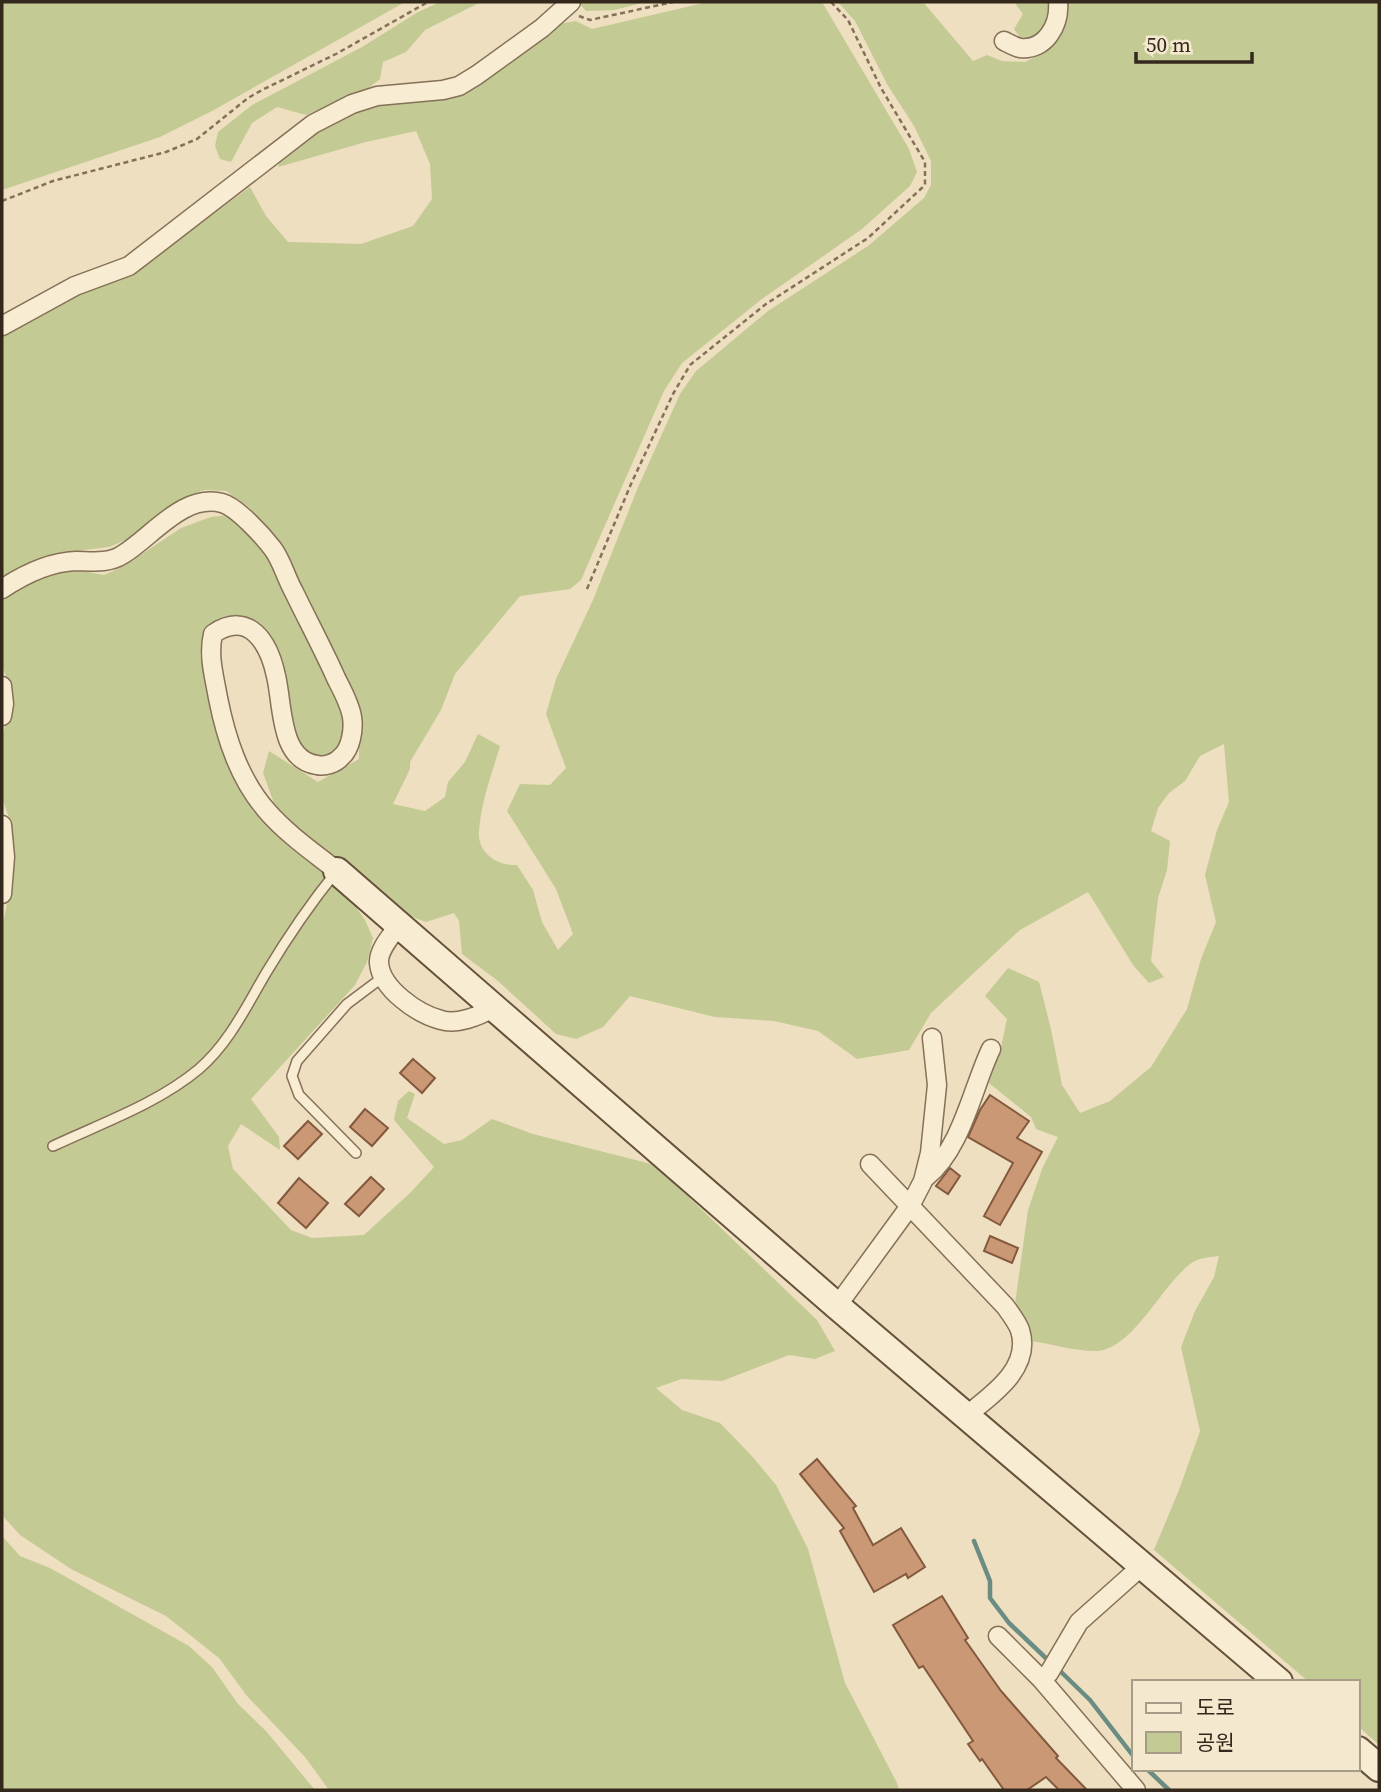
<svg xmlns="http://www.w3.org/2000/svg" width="1381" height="1792" font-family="'Source Serif 4','Noto Sans KR',serif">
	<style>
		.green { fill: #c4ca94 }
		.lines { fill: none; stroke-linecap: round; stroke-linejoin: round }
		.stream { stroke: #6a8c83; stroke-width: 4.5 }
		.building { fill: #ca9875; stroke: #83593e; stroke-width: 2 }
		.lane-casing { stroke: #857058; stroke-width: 12 }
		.street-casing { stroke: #857058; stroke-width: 21 }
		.secondary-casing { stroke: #66513b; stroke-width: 30 }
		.path { stroke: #857058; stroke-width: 2.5; stroke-dasharray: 5 3.5; stroke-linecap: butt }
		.lane { stroke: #f8ecd2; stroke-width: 9 }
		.street { stroke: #f8ecd2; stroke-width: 18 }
		.secondary { stroke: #f8ecd2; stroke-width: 26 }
	</style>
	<rect width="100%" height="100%" fill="#eddfbf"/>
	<path class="green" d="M2 2H405L212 111 160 137 2 190Z
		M440 2H481L425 30 406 52 383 62 380 79 366 90 306 115 277 107 252 123 231 162 220 159 215 146 218 132 252 105 362 47 418 12Z
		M583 2H646L614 10 586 11 580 4Z
		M708 2H822L909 149 917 172 910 186 862 229 762 299 682 363 664 391 581 580 570 589 520 596 455 674 441 710 410 762V769L393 804 425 811 445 797 448 782 465 762 478 734 500 746C492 773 481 802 479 831 477 853 498 866 517 865L533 890 542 922 558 950 573 934 556 889 507 811 520 784 550 785 566 768 546 714 556 679 593 600 639 485 680 394 696 371 768 311 868 246 924 198 931 185V161L914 126 887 84 855 21 838 2H923L973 61 987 55 1002 61 1025 62 1045 52 1067 19 1066 2H1379V1745L1358 1726V1682H1309L1154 1550 1179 1490 1200 1431 1181 1347 1195 1311 1214 1277 1219 1256C1211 1257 1199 1258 1193 1262 1163 1282 1132 1352 1095 1351 1075 1351 1052 1344 1031 1341L1015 1304 1028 1210 1042 1169 1058 1137 1036 1129 1031 1117 989 1083 1001 1047 1007 1019 985 996 1008 968 1039 982 1051 1029 1062 1085 1080 1113 1110 1101 1151 1067 1187 1009 1201 959 1216 922 1205 875 1217 830 1229 802 1224 744 1200 756 1185 781 1169 793 1158 808 1151 831 1170 841 1167 870 1158 898 1151 961 1164 977 1149 983 1133 965 1088 892 1020 930 931 1013 909 1050 857 1059 818 1031 774 1021 715 1017 630 996 603 1027 576 1039 556 1034 498 981 462 954 459 921 454 913 426 922 400 912 352 868 312 842 278 814 263 773 269 751 318 782 359 759V721L280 547 250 508 226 491 204 490 187 497 128 539 109 547 84 550 27 564 2 579V334L83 291 141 268 250 187 266 216 288 242 361 244 413 226 432 199 430 164 416 131 366 142 278 167 281 157 319 129 361 106 449 97 489 77 559 24 576 21 592 29Z
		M1014 2H1051C1052 17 1046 28 1036 39L1022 40 1014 29 1023 14Z
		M227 515C266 538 302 618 321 659 327 672 335 685 339 699 343 711 345 729 341 742 337 755 322 758 310 758L297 743 247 620 230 618 214 623 204 636 200 655 211 703 283 834 346 893 365 920 373 938 367 962 355 985 251 1099 279 1137 280 1150 241 1124 228 1146 233 1169 291 1230 312 1238 364 1235 411 1192 434 1167 394 1120 398 1101 409 1091 415 1094 407 1118 444 1144 462 1140 492 1119 533 1134 655 1165 817 1320 835 1351 815 1359 789 1355 722 1381 681 1379 656 1388 682 1410 720 1423 751 1455 776 1485 808 1549 845 1683 897 1783 899 1790H329L305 1757 247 1696 219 1658 166 1616 71 1569 20 1535 2 1515V927L11 887 12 826 2 798V737L12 701 11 688 2 666V595L39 577 71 569 104 575 124 566 181 528 211 517Z
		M2 1536 20 1556 50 1568 189 1646 212 1667 238 1704 266 1731 315 1790H2Z"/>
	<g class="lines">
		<path class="stream" d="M974 1541 990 1581V1598L1009 1623 1050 1662
			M1057 1668 1090 1700 1134 1757
			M1147 1769 1169 1790"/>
	</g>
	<path class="building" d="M413 1059 435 1078 422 1093 400 1073Z
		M990 1095 1029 1121 1017 1138 1042 1152 1000 1225 984 1216 1013 1163 968 1137 980 1110Z
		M365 1109 388 1128 372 1146 350 1127Z
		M308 1121 322 1134 298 1159 284 1146Z
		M950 1168 960 1176 948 1194 936 1186Z
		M371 1177 384 1189 359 1216 345 1204Z
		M299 1178 328 1203 306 1228 278 1203Z
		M990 1236 1018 1248 1012 1263 984 1251Z
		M817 1459 856 1506 853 1508 873 1545 901 1528 925 1567 908 1578 906 1574 874 1592 840 1531 844 1528 800 1474Z
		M942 1596 968 1638 965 1640 1001 1691 1058 1756 1056 1758 1087 1790H1059L1046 1777 1027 1790H1004L982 1759 980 1761 968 1744 973 1741 923 1666 919 1668 893 1625Z"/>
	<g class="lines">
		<g class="lane-casing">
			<path id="lane" d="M53 1146C102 1123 157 1104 199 1069 229 1043 246 1007 266 973 287 938 310 904 336 872
				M356 1153 299 1095 292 1076 297 1061 347 1004 383 977"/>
		</g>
		<g class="street-casing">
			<path id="street" d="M1004 41C1008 43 1015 47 1020 48 1046 51 1060 24 1058 2
				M2 326 75 286 129 266 313 124 352 104 377 96 443 90 459 86 477 75 542 28 571 2
				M2 589C23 575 50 562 76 561 90 561 108 564 122 555 152 537 183 493 222 503 237 507 263 536 273 549 282 561 286 578 294 592 308 621 323 649 336 678 342 690 350 704 352 717 354 729 351 749 341 757 336 763 325 767 317 765 279 760 283 704 276 676 269 643 249 609 213 634 208 656 214 675 218 698 226 738 239 779 267 811 287 834 313 852 337 871
				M2 686 4 704 2 716
				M2 825 5 857 2 894
				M399 925C391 936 378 950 379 963 381 989 418 1014 441 1020 457 1025 479 1016 493 1008
				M870 1164 1005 1306C1010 1313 1017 1322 1020 1330 1032 1368 992 1395 967 1415
				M926 1177C962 1148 972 1089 991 1049
				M837 1306 910 1206 923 1181 930 1153 937 1085 932 1038
				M998 1636 1041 1679 1136 1790
				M1041 1679 1049 1673 1079 1622 1143 1565"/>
		</g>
		<g class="secondary-casing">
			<path id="secondary" d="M337 871 837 1306 1279 1682
				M1358 1750 1379 1768"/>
		</g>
		<path class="path" d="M579 16 590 20 673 2
			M2 201 53 181 166 152 197 139 248 98 262 90 336 54 428 2
			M587 589 631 484 673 394 690 365 766 304 868 238 925 185V162L881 88 848 20 831 2"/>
		<use href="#lane" class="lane"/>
		<use href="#street" class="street"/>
		<use href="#secondary" class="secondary"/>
	</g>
	<rect width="1381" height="1792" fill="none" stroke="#34281c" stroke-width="7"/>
	<rect x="1132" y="1680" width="228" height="91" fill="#f4e9ce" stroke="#a79c87" stroke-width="2"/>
	<rect x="1146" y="1703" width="35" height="10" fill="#f8ecd2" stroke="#a79c87" stroke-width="2"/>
	<text x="1196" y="1715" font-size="21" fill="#34281c">도로</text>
	<rect x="1146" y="1732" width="35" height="21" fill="#c4ca94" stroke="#a79c87" stroke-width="2"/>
	<text x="1196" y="1750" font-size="21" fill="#34281c">공원</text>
	<path d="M1136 52v10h116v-10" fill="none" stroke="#34281c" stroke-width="3.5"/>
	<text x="1146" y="52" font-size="21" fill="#34281c" stroke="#f4e9ce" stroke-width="5" paint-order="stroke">50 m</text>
</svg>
